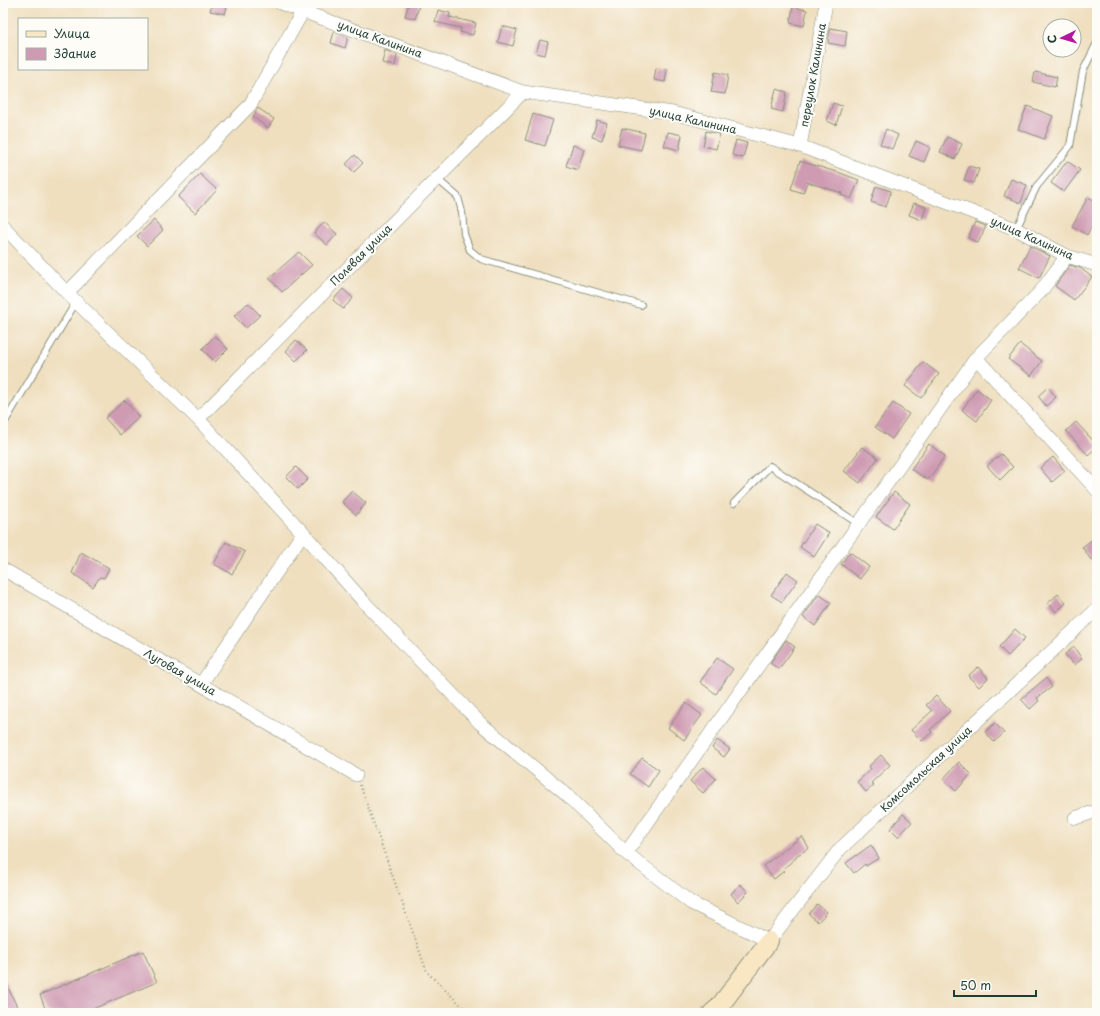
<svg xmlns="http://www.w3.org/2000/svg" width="1100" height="1016" font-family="'Playpen Sans',sans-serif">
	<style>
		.building { fill: #cf9bb3 }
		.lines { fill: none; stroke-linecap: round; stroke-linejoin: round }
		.lane-casing { stroke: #878e7a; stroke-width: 8 }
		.street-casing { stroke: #878e7a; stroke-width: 14 }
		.secondary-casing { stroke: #878e7a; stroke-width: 20 }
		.path { stroke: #878e7a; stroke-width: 2; stroke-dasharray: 1 3; stroke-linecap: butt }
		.lane { stroke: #fff; stroke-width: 6 }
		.street { stroke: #fff; stroke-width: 13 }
		.secondary { stroke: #f9e7c3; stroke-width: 18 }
		.labels { text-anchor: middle; stroke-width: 4; stroke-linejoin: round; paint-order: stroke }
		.street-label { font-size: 11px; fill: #1f3d34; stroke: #fdfcf7 }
	</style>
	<rect width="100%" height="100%" fill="#fdfcf7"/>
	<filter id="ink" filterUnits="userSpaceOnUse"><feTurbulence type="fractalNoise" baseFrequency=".025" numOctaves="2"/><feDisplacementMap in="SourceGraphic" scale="8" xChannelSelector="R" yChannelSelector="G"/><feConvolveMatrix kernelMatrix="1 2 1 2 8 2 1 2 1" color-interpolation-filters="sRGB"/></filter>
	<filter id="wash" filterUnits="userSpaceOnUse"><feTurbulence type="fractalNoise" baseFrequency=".012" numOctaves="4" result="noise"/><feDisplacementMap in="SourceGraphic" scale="16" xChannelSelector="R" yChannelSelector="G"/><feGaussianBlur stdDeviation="0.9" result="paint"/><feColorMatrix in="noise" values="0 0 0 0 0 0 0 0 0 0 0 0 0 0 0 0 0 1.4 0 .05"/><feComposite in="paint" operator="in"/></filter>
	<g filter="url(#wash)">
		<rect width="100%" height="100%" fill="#efdfbf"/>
		<g id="blocks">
			<path class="building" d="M212 3H228L225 14 210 11Z
				M409 3H420L415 19 405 16Z
				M793 7 807 10 804 26 790 23Z
				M438 10 450 13 449 17 476 23 473 35 460 32 461 28 435 22Z
				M502 26 517 30 513 46 498 42Z
				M830 28 847 31 845 46 828 43Z
				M334 32 348 37 345 48 331 43Z
				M540 40 548 42 545 55 536 53Z
				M385 50 397 55 395 66 382 63Z
				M656 68 667 69 665 82 654 80Z
				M715 72 728 75 725 94 711 92Z
				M1035 72 1057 77 1055 87 1033 82Z
				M776 89 787 92 783 112 771 109Z
				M833 103 842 106 836 125 827 121Z
				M1027 106 1053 116 1044 139 1018 129Z
				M258 108 274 119 268 128 253 117Z
				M533 114 553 120 545 146 525 140Z
				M597 120 607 123 602 140 592 137Z
				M622 128 645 133 641 150 618 145Z
				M886 129 898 135 892 149 880 144Z
				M706 131 720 134 716 149 703 146Z
				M668 132 682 135 679 150 664 146Z
				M947 137 962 144 955 159 940 152Z
				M736 140 747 143 743 158 732 155Z
				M916 141 930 147 924 162 909 156Z
				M573 145 584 149 578 170 566 166Z
				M355 155 363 163 354 172 346 164Z
				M800 161 840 173 859 180 851 199 841 195 842 193 807 182 803 193 791 189Z
				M1067 161 1080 170 1064 192 1051 183Z
				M969 166 979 169 974 183 964 180Z
				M200 174 217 190 195 213 178 197Z
				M1011 179 1027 185 1021 203 1004 196Z
				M876 186 891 191 886 207 871 202Z
				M1088 197 1097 202V216L1087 235 1072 226Z
				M914 203 926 207 922 220 909 215Z
				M154 220 163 230 147 246 137 236Z
				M324 222 337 234 327 245 314 233Z
				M975 222 986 226 978 243 968 238Z
				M1030 246 1050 256 1039 278 1019 268Z
				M299 252 312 265 282 292 269 278Z
				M1070 265 1080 268 1092 277 1074 300 1055 286Z
				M343 289 353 298 343 309 333 300Z
				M248 303 260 315 246 328 234 316Z
				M215 336 228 349 215 362 202 349Z
				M296 340 307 350 296 361 286 351Z
				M1020 344 1042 361 1031 376 1008 359Z
				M923 362 939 374 921 398 905 386Z
				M1048 387 1056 397 1046 406 1038 396Z
				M977 389 991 400 977 421 962 410Z
				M125 400 139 417 120 435 105 418Z
				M893 403 909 414 892 439 875 427Z
				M1076 422 1097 445V447L1088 455 1066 431Z
				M929 444 945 456 928 480 911 469Z
				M862 447 878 458 860 483 844 471Z
				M1001 454 1013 467 1000 480 987 466Z
				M1053 457 1065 471 1052 482 1040 468Z
				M296 467 308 479 298 489 286 477Z
				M352 491 366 503 356 515 342 502Z
				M894 492 910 504 893 529 876 517Z
				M815 524 829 533 814 557 800 547Z
				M1093 539 1097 545V556L1091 560 1082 547Z
				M226 542 245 552 232 574 214 564Z
				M81 552 109 568 104 578 100 577 93 587 72 573Z
				M850 552 869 567 860 579 841 564Z
				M787 572 798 580 782 602 771 595Z
				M819 594 831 603 815 626 803 617Z
				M1058 594 1066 603 1056 612 1048 603Z
				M1015 629 1025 638 1008 656 999 647Z
				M786 640 795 647 779 669 770 663Z
				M1074 647 1082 659 1074 665 1065 654Z
				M717 658 733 669 716 694 700 682Z
				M978 667 988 678 979 687 968 676Z
				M1046 678 1052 687 1037 698 1039 701 1030 709 1021 699Z
				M936 696 950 711 930 730 932 732 922 741 911 730 932 711 926 705Z
				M686 703 702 715 684 740 668 728Z
				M995 723 1004 733 994 742 985 732Z
				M717 740 730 749 724 757 712 748Z
				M881 755 890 765 871 783 874 785 866 792 857 782 871 769 869 766Z
				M642 758 659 770 648 787 630 774Z
				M959 762 971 774 956 791 943 779Z
				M703 767 716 779 703 793 690 781Z
				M903 814 912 822 898 837 890 829Z
				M802 836 809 848 796 856 797 857 783 869 784 871 774 879 763 866Z
				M871 845 879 858 866 866 865 864 854 873 846 863Z
				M740 884 748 892 738 902 731 894Z
				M817 904 827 912 818 922 809 914Z
				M143 951 157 982 83 1013H47L40 995Z
				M3 977 20 1013H3Z"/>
		</g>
	</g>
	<g filter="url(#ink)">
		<use href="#blocks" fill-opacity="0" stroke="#878e7a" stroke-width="1"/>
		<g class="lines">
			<g class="lane-casing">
				<path id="lane" d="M437 179 458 197 462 212 464 234 470 250 481 259 641 305
					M1016 229 1037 186 1070 146 1083 71 1097 43
					M3 425 76 302
					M734 503 770 466 859 524"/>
			</g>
			<g class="street-casing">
				<path id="street" d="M280 3 523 92 673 113 800 146 1016 229 1067 256 1097 265
					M800 146 826 3
					M3 226 67 293 198 419 303 533 363 601 480 723 568 796 626 853 691 903 769 941 840 849 1097 609
					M67 293 250 105 303 11
					M976 358 1097 490
					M198 419 523 92
					M3 569 356 775
					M201 684 303 533
					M1075 818 1097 811
					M626 853 976 358 1041 291 1067 256"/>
			</g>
			<g class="secondary-casing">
				<path id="secondary" d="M712 1013 719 1007 769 941"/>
			</g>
			<path class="path" d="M360 785 427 972 469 1013"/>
			<use href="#lane" class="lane"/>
			<use href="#street" class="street"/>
			<use href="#secondary" class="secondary"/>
		</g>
	</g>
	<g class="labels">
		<g class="street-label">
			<text transform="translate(380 39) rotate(20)" y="4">улица Калинина</text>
			<text transform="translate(813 75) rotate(-80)" y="4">переулок Калинина</text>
			<text transform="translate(693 120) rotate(13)" y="4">улица Калинина</text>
			<text transform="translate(1032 238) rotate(24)" y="4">улица Калинина</text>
			<text transform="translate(361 255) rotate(-45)" y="4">Полевая улица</text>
			<text transform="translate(180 672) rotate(30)" y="4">Луговая улица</text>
			<text transform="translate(926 769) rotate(-43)" y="4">Комсомольская улица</text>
		</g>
	</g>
	<rect width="1100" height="1016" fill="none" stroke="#fdfcf7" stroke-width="16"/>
	<rect x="18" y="18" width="130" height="52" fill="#fdfcf7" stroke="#a4b0a9"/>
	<rect x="26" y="31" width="20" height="6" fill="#f9e7c3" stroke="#a4b0a9"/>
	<text x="54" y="38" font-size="12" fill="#1f3d34">Улица</text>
	<rect x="26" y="48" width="20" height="12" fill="#cf9bb3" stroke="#a4b0a9"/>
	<text x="54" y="58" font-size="12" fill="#1f3d34">Здание</text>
	<g transform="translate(1062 38) rotate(265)"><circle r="19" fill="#fdfcf7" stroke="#a4b0a9"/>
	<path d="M0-3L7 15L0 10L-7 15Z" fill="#b5179e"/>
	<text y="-6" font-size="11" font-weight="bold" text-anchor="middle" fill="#1f3d34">С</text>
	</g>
	<path d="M954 990v6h82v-6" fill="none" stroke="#1f3d34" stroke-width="2"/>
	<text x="960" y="990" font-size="12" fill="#1f3d34" stroke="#fdfcf7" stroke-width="3" paint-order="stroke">50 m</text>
</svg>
